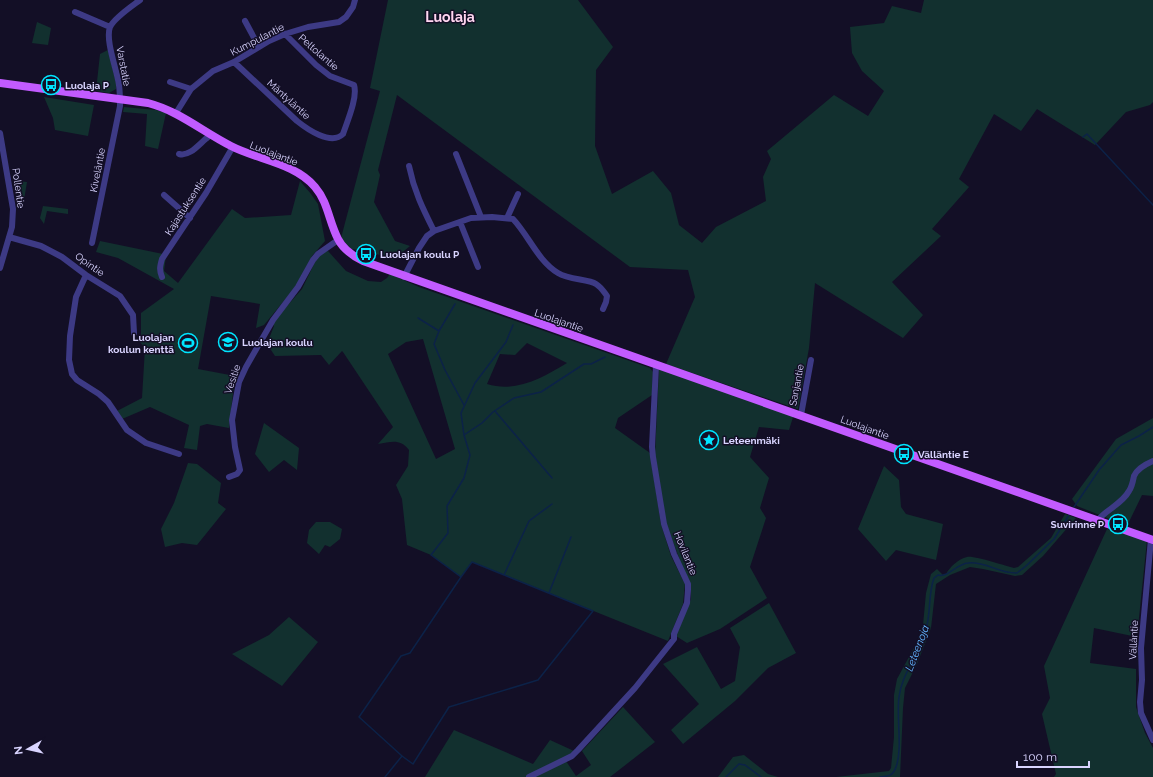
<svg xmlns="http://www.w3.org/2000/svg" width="1153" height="777" font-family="Raleway,sans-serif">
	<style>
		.green { fill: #12302f; fill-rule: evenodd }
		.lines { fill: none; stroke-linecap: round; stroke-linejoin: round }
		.stream { stroke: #0c2248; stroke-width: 1.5 }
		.minor { stroke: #3d3a85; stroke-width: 6 }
		.major { stroke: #c25bff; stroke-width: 8 }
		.labels { text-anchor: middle; stroke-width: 3; stroke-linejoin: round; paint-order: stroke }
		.street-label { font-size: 10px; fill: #d9d4ff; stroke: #130f26 }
		.poi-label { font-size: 10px; font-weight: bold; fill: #d9d4ff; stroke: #130f26; text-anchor: start }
		.water-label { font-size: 11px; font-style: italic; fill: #62b6ff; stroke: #130f26 }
		.district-label { font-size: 14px; font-weight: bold; fill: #ffd6f0; stroke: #130f26 }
	</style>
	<rect width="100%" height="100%" fill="#130f26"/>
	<path class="green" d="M388 0H578L613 47 596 70 595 146 612 194 653 171 671 193 679 225 702 243 716 227 766 201 763 177 771 159 767 151 834 95 868 116 884 91 862 71 852 53 850 27 884 23 892 6 921 13 924 0H1153V102L1150 105 1126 112 1095 145 1037 109 1021 131 994 114 959 179 969 187 932 229 941 236 892 282 923 315 903 338 815 283 809 348 798 409 666 364 695 297 688 270 630 267 397 95 378 170 380 175 374 202 395 241 410 246 393 260 369 251 351 249 341 238 380 91 370 88Z
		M37 22 51 28 48 45 32 43Z
		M108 50 116 83V89L109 93 96 91 100 54Z
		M44 97 94 105 88 136 55 130 53 118Z
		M124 107 156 110 166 113 158 149 145 146 147 114 123 112Z
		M16 181 27 182 23 206 21 208Z
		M300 181 311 194 318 204 325 241 312 256 297 285 264 325 256 328 260 304 211 296 198 369 235 376 229 428 207 424 200 426 197 450 184 448 189 425 150 407 122 419 117 411 142 398 145 348 138 340 141 336V313L174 289 118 258 96 252 100 241 163 254 166 256 164 271 178 283 232 209 245 218 291 215Z
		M43 206 68 209V214L47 211 44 224 40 218Z
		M328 251 346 271 368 281 381 282 387 278 390 274 419 287 650 368 653 372 652 395 618 418 615 428 650 453 661 524 671 556 685 584 683 604 668 641 472 562 461 577 431 555 407 545 402 499 396 485 408 466 409 450C400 438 391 442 378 444L393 427 343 352 342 351 329 365 321 355 275 356 267 344 274 326 272 323 302 289 315 262 323 252ZM423 339 455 449 436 459 388 354 406 342ZM527 343 567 363C542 378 516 393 487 384L500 354 515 355Z
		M659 369 794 414 789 430 759 427 750 457 769 478 760 508 766 518 750 567 767 598 720 629 687 643 676 636 691 599V590L666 523 655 455Z
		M1153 418V496L1142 495 1127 526 1077 506 1072 499 1116 439Z
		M264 423 299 448 297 470 284 460 269 472 255 454Z
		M188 463 197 464 221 483 218 503 226 509 197 545 182 543 165 547 161 529 174 503Z
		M884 466 899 480 901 507 906 514 943 524 936 560 896 550 886 561 858 529Z
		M1065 514 1076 518 1043 556 1022 575 1015 576 983 569 970 567 950 575 936 584 931 628 917 664 905 688 903 708 900 777H836L889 771 891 768 894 737V695L897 679 916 644 923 625 926 593 931 574 937 569 943 575 946 574C950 567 958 559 967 557 973 555 1006 566 1014 568L1018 567 1051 538Z
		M316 522H330L342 529 340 539 330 547 325 545 319 554 307 543 309 530Z
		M1107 529 1147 540 1137 637 1094 628 1090 663 1136 669V707L1145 733 1153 748V777H1054L1056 774 1042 714 1050 698 1044 666Z
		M769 603 796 653 768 668 735 701 683 744 671 730 699 704 663 664 697 647 721 689 735 681 740 647 730 628Z
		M289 617 318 642 282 686 232 654 269 635Z
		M623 707 655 742 610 777H534L566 761 576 776 591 765 582 751Z
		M454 730 533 764 550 740 574 751 571 755 526 777H425Z
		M744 755 768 774 778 777H718L733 757Z"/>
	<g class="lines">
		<path class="stream" d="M1083 137 1087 134 1153 205
			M418 318 439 331 434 344 445 370 464 405
			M439 331 455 304
			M495 411 552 478
			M464 435 461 413 475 383 506 342 513 325
			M1074 507 1099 470 1121 445 1139 436 1153 427
			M504 575 529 521 552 504
			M461 577 431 555 448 533 447 506 464 478 470 455 464 435 482 423 493 412 514 398 541 392 584 364H591L605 357
			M549 593 571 537
			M385 777 402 756 413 764 449 707 538 680 593 611 472 562 461 577 410 653 401 656 359 717 402 756
			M726 777 739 764 745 765 761 777
			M880 777C889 776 893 776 896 767 903 748 896 717 899 697 901 680 910 667 917 652 921 645 923 637 926 629 931 613 928 594 934 578L938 575C948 578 956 564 968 563 985 561 1000 574 1017 573L1026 566 1054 539 1069 515"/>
		<path class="minor" d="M75 12 110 27
			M245 21 259 47
			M234 62 297 121C307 129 331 146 343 134 347 122 358 97 354 85L330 76 316 65 285 34
			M170 82 191 89
			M176 113 191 89 213 71 234 62 269 41 285 34 308 27 339 22 346 17 353 7 355 0
			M0 133 13 209 12 227 0 268
			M179 154C190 157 200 143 208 137L209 134
			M456 154 481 217
			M409 166C414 191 423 209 434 231
			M164 195 190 218
			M507 218 518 194
			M460 222 478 267
			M9 237 41 246 62 257 86 275 120 296 133 315 134 333
			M92 243 120 106C120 99 120 92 119 85 117 70 105 40 110 27 114 18 132 6 140 0
			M86 275 76 297 70 336 69 360 72 374 77 380 99 394 108 402 127 430 146 443 179 454
			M162 277C159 270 160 266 162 259L206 193 231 150 232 147
			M404 277 419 248 427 236 434 231 471 218 492 217 513 219C529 236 538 261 558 273 569 280 588 279 596 284 601 287 604 292 607 296L606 302 603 309
			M801 415 811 360
			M229 477 237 474 240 470 235 447 232 420 239 382 246 367 273 320 298 287 313 260 318 254 338 240
			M1098 520C1107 509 1122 504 1129 491 1132 487 1133 481 1134 476 1137 469 1146 464 1153 461
			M1151 539 1141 648 1142 680 1140 702 1141 713 1153 740
			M529 777 572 756 578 750 635 688 674 639V634L687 603 688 590V584L674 554 664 524 653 457 652 447 656 366"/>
		<path class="major" d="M0 83 148 103C179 111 203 132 231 146 258 160 295 163 315 187 328 202 329 222 338 239 343 249 353 256 363 261L1153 540"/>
	</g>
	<defs>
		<g id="bus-ring" transform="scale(1)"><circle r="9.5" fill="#130f26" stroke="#00e5ff" stroke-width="1.5"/><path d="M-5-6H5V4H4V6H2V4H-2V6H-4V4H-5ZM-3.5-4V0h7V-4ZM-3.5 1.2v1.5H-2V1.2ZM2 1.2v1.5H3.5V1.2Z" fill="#00e5ff"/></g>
		<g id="school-ring" transform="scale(1)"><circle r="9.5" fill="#130f26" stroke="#00e5ff" stroke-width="1.5"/><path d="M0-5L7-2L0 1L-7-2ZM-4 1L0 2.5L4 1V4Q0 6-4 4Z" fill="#00e5ff"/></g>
		<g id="stadium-ring" transform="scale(1)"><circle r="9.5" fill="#130f26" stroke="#00e5ff" stroke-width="1.5"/><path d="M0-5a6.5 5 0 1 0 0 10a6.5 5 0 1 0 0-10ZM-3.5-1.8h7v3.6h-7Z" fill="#00e5ff"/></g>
		<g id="sight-ring" transform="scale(1)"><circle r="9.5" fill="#130f26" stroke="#00e5ff" stroke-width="1.5"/><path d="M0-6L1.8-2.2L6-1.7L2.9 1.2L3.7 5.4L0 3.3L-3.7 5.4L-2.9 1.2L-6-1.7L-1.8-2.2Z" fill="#00e5ff"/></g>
	</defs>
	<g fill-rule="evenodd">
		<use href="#bus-ring" x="51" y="85"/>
		<use href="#bus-ring" x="366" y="254"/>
		<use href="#school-ring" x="228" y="342"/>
		<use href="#stadium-ring" x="188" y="343"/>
		<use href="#sight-ring" x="709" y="440"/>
		<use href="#bus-ring" x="904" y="454"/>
		<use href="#bus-ring" x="1118" y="524"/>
	</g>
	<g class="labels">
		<g class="street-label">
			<text transform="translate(257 39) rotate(-27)" y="4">Kumpulantie</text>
			<text transform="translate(319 52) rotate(41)" y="4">Peltolantie</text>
			<text transform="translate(124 66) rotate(79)" y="4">Varstatie</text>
			<text transform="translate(289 99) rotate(42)" y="4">Mäntyläntie</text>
			<text transform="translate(274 153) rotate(21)" y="4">Luolajantie</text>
			<text transform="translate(97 170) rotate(-79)" y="4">Kiveläntie</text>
			<text transform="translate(19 188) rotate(82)" y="4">Pollentie</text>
			<text transform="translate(185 206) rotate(-57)" y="4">Kajastuksentie</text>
			<text transform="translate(90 264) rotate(35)" y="4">Opintie</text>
			<text transform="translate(559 320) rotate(19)" y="4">Luolajantie</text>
			<text transform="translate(232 379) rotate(-71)" y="4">Vesitie</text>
			<text transform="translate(796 385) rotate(-79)" y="4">Sanjantie</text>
			<text transform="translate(865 427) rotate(20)" y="4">Luolajantie</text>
			<text transform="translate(686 553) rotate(68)" y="4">Hovilantie</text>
			<text transform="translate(1133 640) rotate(-87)" y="4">Välläntie</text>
		</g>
		<g class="poi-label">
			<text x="65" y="89">Luolaja P</text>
			<text x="380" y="258">Luolajan koulu P</text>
			<text x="174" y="341" text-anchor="end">Luolajan<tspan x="174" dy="12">koulun kenttä</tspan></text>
			<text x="242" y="346">Luolajan koulu</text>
			<text x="723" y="444">Leteenmäki</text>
			<text x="918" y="458">Välläntie E</text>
			<text x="1104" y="528" text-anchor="end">Suvirinne P</text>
		</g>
		<g class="water-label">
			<text transform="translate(917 648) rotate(-69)" y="4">Leteenoja</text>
		</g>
		<g class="district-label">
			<text x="450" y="22">Luolaja</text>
		</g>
	</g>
	<g transform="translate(28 749) rotate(262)" stroke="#130f26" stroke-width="3" paint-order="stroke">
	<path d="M0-3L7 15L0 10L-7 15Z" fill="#d9d4ff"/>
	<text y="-6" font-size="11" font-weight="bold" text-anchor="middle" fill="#d9d4ff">N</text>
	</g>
	<path d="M1017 761v6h72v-6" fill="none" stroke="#d9d4ff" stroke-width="2"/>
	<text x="1023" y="761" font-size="12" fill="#d9d4ff" stroke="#130f26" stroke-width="3" paint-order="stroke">100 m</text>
</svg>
